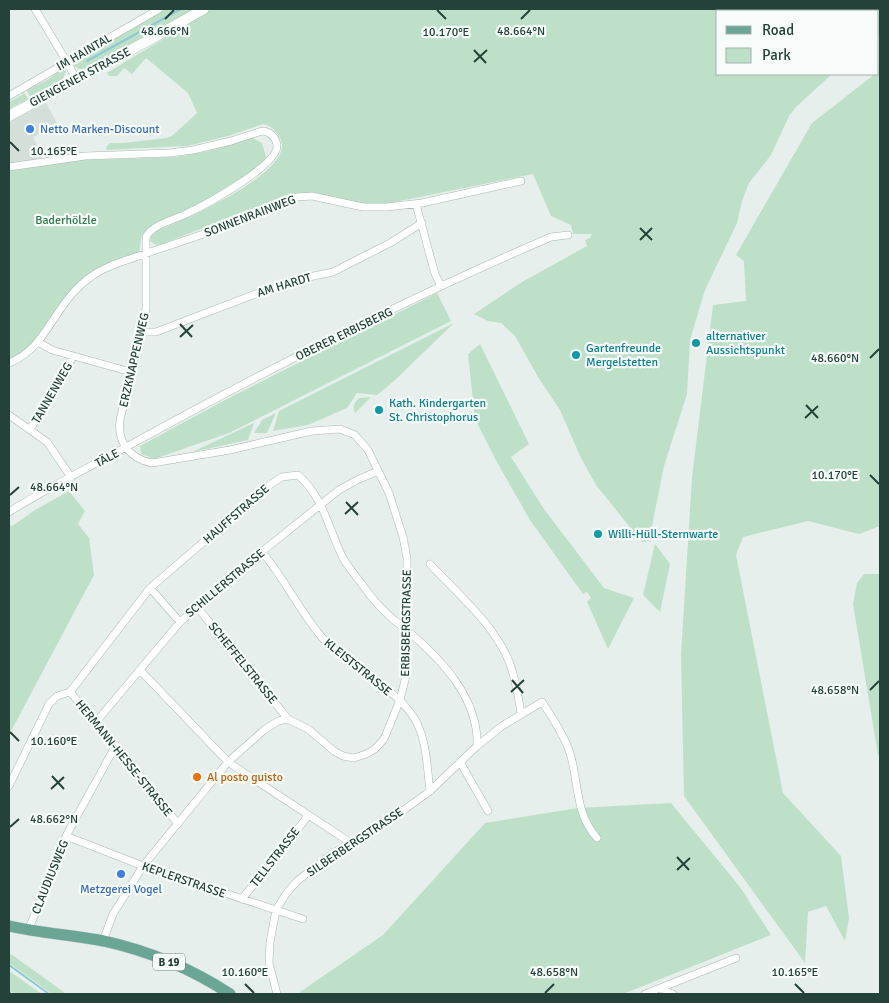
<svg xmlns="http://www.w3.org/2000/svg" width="889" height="1003" font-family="Signika,sans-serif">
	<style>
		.built { fill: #d4dfda }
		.green { fill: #bfe0c8 }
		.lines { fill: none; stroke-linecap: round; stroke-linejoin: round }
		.stream { stroke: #8ec9d4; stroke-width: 2 }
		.minor-casing { stroke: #a8b8b2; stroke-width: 8 }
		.secondary-casing { stroke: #a4bbb3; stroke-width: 11 }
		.primary-casing { stroke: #c2cac8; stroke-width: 12 }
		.minor { stroke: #fff; stroke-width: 7 }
		.secondary { stroke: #fff; stroke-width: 10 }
		.primary { stroke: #6aa596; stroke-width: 11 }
		.rail { stroke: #5f7d75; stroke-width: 2; stroke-dasharray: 10 5; stroke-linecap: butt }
		.ticks { fill: none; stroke: #24423a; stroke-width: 2 }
		.shop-dot { fill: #3f7fe0; stroke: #f7fbf9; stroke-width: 2 }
		.culture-dot { fill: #0f9aa8; stroke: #f7fbf9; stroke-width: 2 }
		.food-dot { fill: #e8710a; stroke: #f7fbf9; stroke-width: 2 }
		.labels { text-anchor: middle; stroke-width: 4.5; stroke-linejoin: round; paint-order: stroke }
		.shield { fill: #f7fbf9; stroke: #637a73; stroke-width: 1 }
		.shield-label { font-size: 11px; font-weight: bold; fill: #24423a }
		.street-label { font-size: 12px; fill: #24423a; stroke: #f7fbf9 }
		.shop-label { font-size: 12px; fill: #366cbe; stroke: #f7fbf9; text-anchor: start }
		.park-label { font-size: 12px; fill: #2d7a4b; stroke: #f7fbf9 }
		.culture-label { font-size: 12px; fill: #0d838f; stroke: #f7fbf9; text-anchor: start }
		.food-label { font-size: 12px; fill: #c56008; stroke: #f7fbf9; text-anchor: start }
		.ticks-label { font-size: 12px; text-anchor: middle; fill: #24423a; stroke: #f7fbf9; stroke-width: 4.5; stroke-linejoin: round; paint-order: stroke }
	</style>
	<rect width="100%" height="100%" fill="#e6efeb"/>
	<path class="built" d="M46 103 57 123 33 137 39 149 37 151 42 158 9 164V122Z"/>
	<path class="green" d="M165 9H197L86 68 80 69 74 66V61Z
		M208 9H880V34L878 36V11H718V74H832L796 107 789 116 771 155 749 183 742 201 737 223 705 290 690 340 687 394 664 466 649 541 642 542 596 485 581 458 560 410 538 377 515 336 501 323 488 321 474 314 522 282 587 246 585 240 590 238 592 234H573L571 225 551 216 533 174 385 204 361 205 308 193 292 194 159 245 154 244 150 241 151 236 156 231C179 222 299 171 280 138 276 131 271 125 263 124L228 136 187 146 106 150 107 146 110 143H124L166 138 172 136 197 113 188 93 146 58 132 74 124 68 117 76H109L107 73 188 24Z
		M61 68 66 71 63 79 31 98 26 89C38 85 53 79 61 68Z
		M880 70V526L859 534 808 521 743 537 736 555 783 793 841 856 849 918 845 941 826 906 808 912 805 963 684 796 681 655 692 478 713 305 746 301 744 261 736 255 812 123Z
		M23 91 28 99 9 109V102L22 95Z
		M253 138 262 143 266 157 264 161 246 175 203 202 148 228 142 235 139 252 100 267 74 287 28 349 9 360V171L81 160 176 157 208 151Z
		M437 293 451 321 229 433 154 459 141 454 140 446 225 400Z
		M454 323 394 381 377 395 357 393 347 408 308 425 273 431 279 411Z
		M480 344 529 444 511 457 544 509 604 588 634 598 608 649 587 602 591 598 587 592 583 594 530 520 498 464 475 419 468 354Z
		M371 397 355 413C352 406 354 403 359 398Z
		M276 413 267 433H254L262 420Z
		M254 423 248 440 192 452Z
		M69 491 85 511 78 524 89 538 94 575 9 735V525L12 526 35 510Z
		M655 544 670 564 660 612 643 595Z
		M864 574H878L880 576V756L878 755 853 604 857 583Z
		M671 803 740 887 771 935 623 994H301L300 992 383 935 485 823 578 808Z
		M11 954 65 993 52 994 9 963V957Z
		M9 971 42 994H17L9 991Z"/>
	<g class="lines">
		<path class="stream" d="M87 61 181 9
			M9 965 49 994"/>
		<g class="minor-casing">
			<path id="minor" d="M35 9 70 67 76 80
				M9 96 159 9
				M9 167 85 156 170 153 193 150 231 141 262 131C269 131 276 137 277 145 279 165 205 205 188 213 175 220 154 223 146 237V309L120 420C117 442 130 459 152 463L230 450 312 431 340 429 355 435 368 450 389 493 403 537 407 558V672L400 700 384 739 375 749 366 754 354 758 343 756 334 751 308 729 288 719 278 721 264 730 228 762 143 866 113 914 103 941
				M416 204 435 274 441 286
				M141 332H156L263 291 304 278 333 272 390 243 422 223
				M38 342 52 350 131 372
				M9 363C43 349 50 318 73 293 85 279 101 269 118 263L236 223 297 197 312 196 363 207H387L422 203 521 181
				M9 415 47 442 71 477
				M30 429 59 384 73 356
				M9 512C47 488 88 468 128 446 266 370 406 299 551 237L568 235
				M262 552C286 580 301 615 326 642 353 671 399 688 417 723 427 744 427 768 430 791
				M430 564C457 593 496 626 510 664 516 680 518 696 521 713
				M150 588 180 622
				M197 607 288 719
				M140 670 228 762 351 843
				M70 692 150 588 271 484 282 477 298 475C323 496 329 530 343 558 348 567 355 575 361 583 370 596 381 609 394 620 398 624 404 627 409 632 442 660 479 699 477 746
				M70 692 116 745 178 824
				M96 722 180 622 264 550 339 490 357 480 378 471
				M460 762 488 811
				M9 786 49 704 57 696 70 692
				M66 836 143 866 303 919
				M242 899 308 816
				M28 931 66 836 116 745
				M663 988 667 992 673 994
				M277 994 269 963 270 942 276 910 286 894 297 881 332 854 390 820 430 791 477 746 502 726 542 702C553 718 564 735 570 753 579 783 575 814 597 838
				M645 994 736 958"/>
		</g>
		<g class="secondary-casing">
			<path id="secondary" d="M9 116 160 34 204 9"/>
		</g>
		<g class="primary-casing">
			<path id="primary" d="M9 926C40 933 72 935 104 941 149 951 192 969 230 994"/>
		</g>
		<use href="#minor" class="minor"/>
		<use href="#secondary" class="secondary"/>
		<use href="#primary" class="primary"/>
		<path class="rail" d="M9 993 11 994"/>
	</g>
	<path class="ticks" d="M437 10 446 19M165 19 174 10M521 19 530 10M474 50 486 63M474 62 487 50M10 142 19 151M640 228 652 240M640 240 652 228M180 324 192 337M180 337 193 325M870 358 879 349M806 405 818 418M805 418 818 406M870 475 879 484M10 495 19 487M346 502 358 515M345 514 358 502M512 680 523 693M870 690 879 681M511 692 524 680M10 732 19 741M52 776 64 789M51 789 64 777M10 827 19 819M677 857 689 870M677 870 690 858M245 984 254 993M795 984 804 993M545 993 554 984"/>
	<g class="shop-dot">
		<circle cx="30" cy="129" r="5"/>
		<circle cx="121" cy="874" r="5"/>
	</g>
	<g class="culture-dot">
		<circle cx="696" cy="343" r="5"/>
		<circle cx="576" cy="355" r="5"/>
		<circle cx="379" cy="410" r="5"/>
		<circle cx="598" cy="534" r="5"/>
	</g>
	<circle class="food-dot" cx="197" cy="777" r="5"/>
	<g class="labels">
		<rect class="shield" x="153" y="953.5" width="32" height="17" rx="4"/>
		<g class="shield-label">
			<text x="169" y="966">B 19</text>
		</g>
		<g class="street-label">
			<text transform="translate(84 52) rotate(-30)" y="4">IM HAINTAL</text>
			<text transform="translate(80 77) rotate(-28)" y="4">GIENGENER STRASSE</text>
			<text transform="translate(250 216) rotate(-21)" y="4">SONNENRAINWEG</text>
			<text transform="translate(284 285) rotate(-17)" y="4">AM HARDT</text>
			<text transform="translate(344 334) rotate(-26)" y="4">OBERER ERBISBERG</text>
			<text transform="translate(134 360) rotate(-77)" y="4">ERZKNAPPENWEG</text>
			<text transform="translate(52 393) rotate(-60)" y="4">TANNENWEG</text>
			<text transform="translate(107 458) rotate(-28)" y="4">TÄLE</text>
			<text transform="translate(236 514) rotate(-41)" y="4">HAUFFSTRASSE</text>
			<text transform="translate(225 583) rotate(-40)" y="4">SCHILLERSTRASSE</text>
			<text transform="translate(406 623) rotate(-89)" y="4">ERBISBERGSTRASSE</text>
			<text transform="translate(243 663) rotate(51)" y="4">SCHEFFELSTRASSE</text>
			<text transform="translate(358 667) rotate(39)" y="4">KLEISTSTRASSE</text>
			<text transform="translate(124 758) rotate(51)" y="4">HERMANN-HESSE-STRASSE</text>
			<text transform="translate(355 842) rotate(-34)" y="4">SILBERBERGSTRASSE</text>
			<text transform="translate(275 857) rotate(-52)" y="4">TELLSTRASSE</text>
			<text transform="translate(50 877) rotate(-68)" y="4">CLAUDIUSWEG</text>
			<text transform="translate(184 880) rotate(19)" y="4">KEPLERSTRASSE</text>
		</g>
		<g class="shop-label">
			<text x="40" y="133">Netto Marken-Discount</text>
			<text x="121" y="893" text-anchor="middle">Metzgerei Vogel</text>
		</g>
		<g class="park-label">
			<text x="66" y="224">Baderhölzle</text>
		</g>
		<g class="culture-label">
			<text x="706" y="340">alternativer<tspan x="706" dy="14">Aussichtspunkt</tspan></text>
			<text x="586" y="352">Gartenfreunde<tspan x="586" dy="14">Mergelstetten</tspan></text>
			<text x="389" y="407">Kath. Kindergarten<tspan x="389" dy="14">St. Christophorus</tspan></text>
			<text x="608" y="538">Willi-Hüll-Sternwarte</text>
		</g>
		<g class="food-label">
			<text x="207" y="781">Al posto guisto</text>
		</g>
	</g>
	<g class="ticks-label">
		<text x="165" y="35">48.666°N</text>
		<text x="521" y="35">48.664°N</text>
		<text x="446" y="36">10.170°E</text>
		<text x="54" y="155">10.165°E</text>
		<text x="835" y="362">48.660°N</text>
		<text x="835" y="479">10.170°E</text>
		<text x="54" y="491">48.664°N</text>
		<text x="835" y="694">48.658°N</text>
		<text x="54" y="745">10.160°E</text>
		<text x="54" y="823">48.662°N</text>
		<text x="245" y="976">10.160°E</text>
		<text x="795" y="976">10.165°E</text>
		<text x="554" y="976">48.658°N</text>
	</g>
	<rect width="889" height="1003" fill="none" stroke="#24423a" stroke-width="20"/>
	<rect x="716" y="10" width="162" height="65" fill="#f7fbf9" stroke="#a3b1ad"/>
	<rect x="726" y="26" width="25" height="8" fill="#6aa596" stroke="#a3b1ad"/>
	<text x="762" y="35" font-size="15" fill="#24423a">Road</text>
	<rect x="726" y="48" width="25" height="15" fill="#bfe0c8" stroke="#a3b1ad"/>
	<text x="762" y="60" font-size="15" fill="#24423a">Park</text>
</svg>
